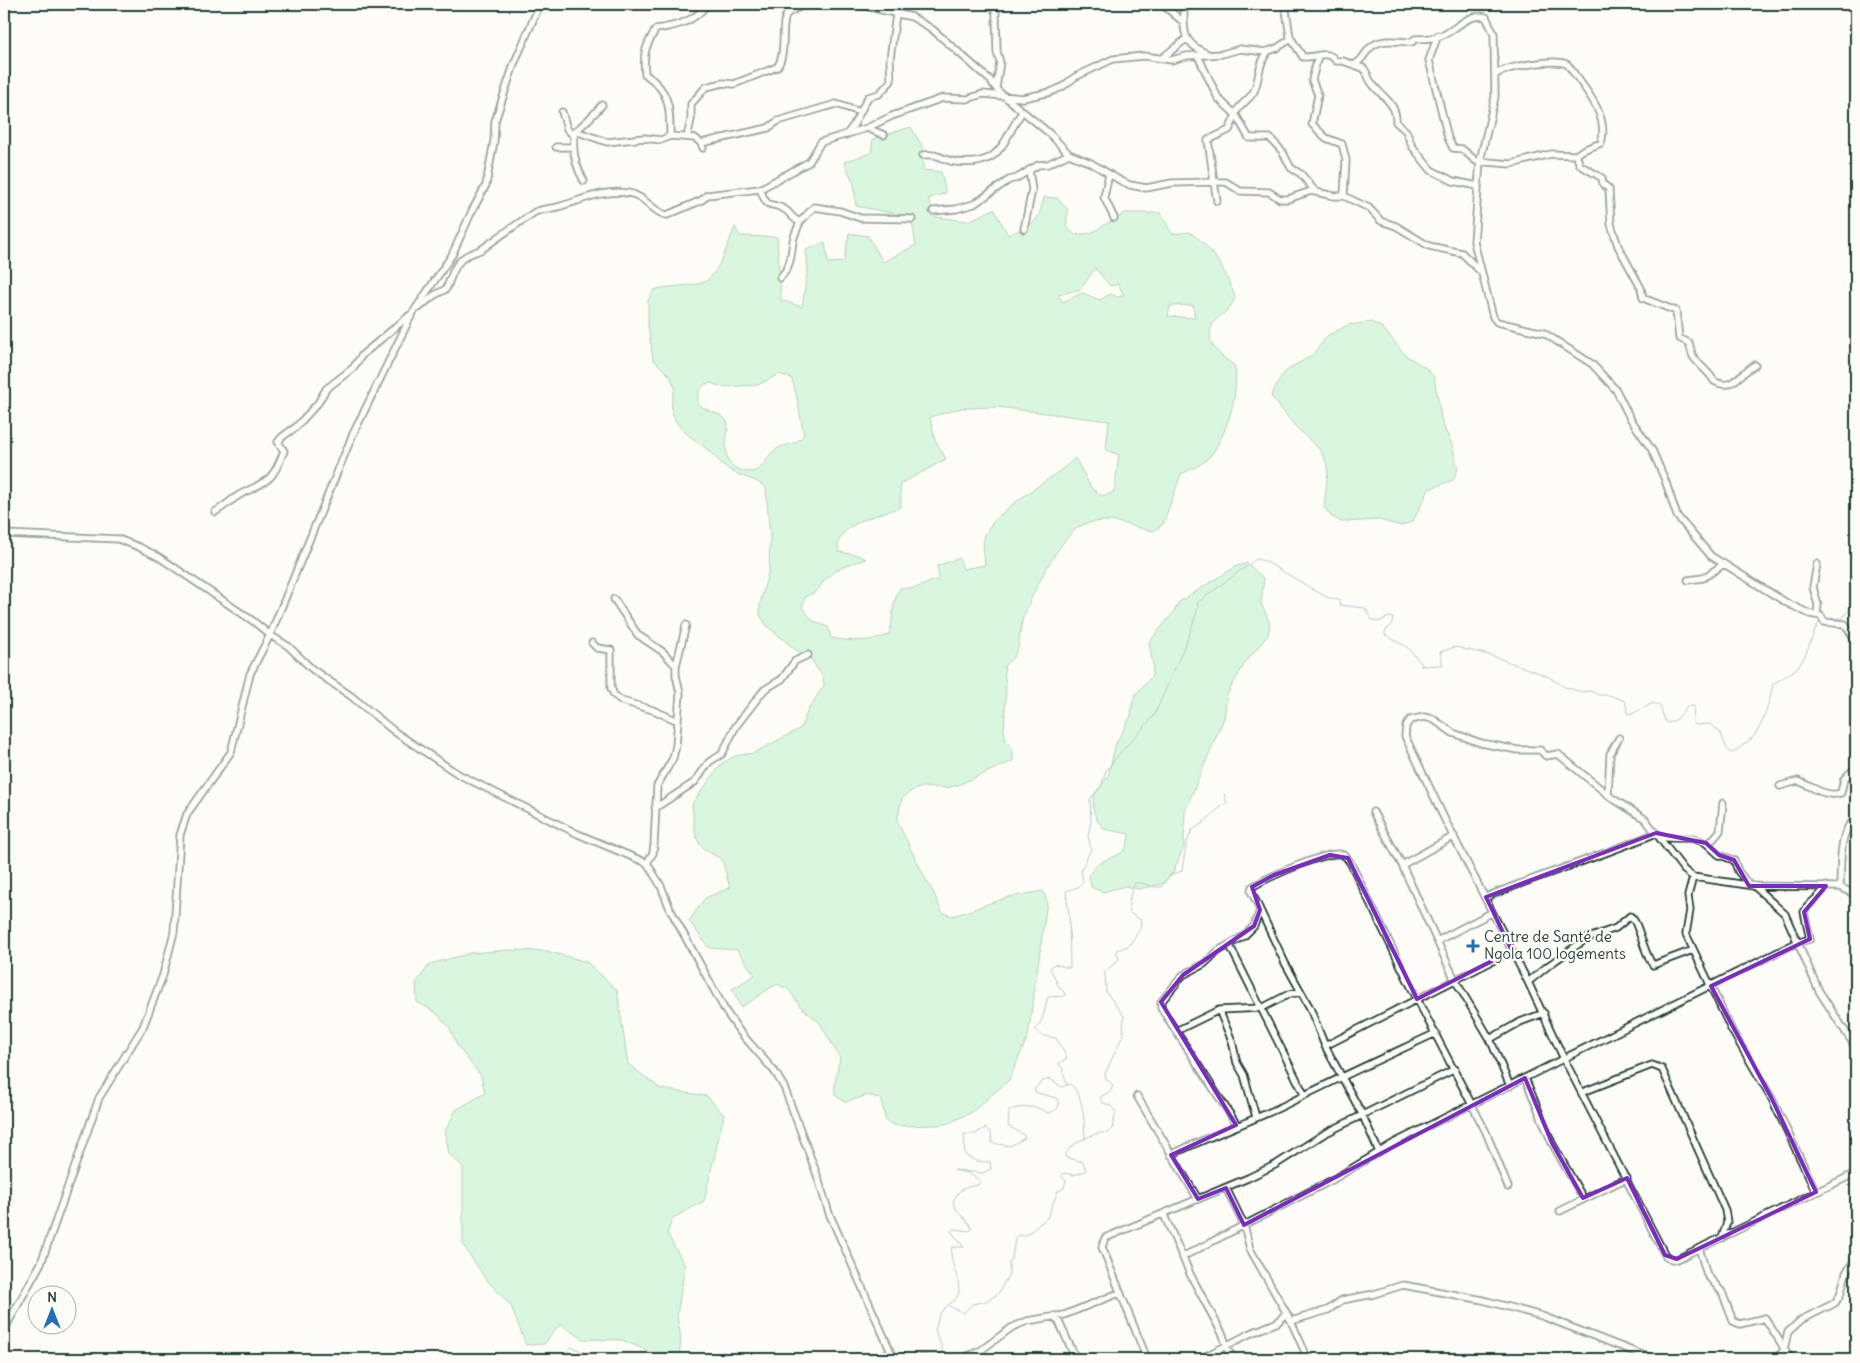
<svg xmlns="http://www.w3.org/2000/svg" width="1860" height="1363" font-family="Delius,sans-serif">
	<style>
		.green { fill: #abf2be; stroke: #659879; fill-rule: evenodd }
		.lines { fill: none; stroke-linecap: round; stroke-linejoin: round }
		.stream { stroke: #569098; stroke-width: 1 }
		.minor-casing { stroke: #1f3d34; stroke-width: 9 }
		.minor { stroke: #fdfcf7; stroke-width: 5.5 }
		.marked { fill: none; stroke: #7b2cbf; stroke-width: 4; stroke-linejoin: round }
		.poi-dot { fill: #1f6fb2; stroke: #fdfcf7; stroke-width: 2 }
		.labels { text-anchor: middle; stroke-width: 4.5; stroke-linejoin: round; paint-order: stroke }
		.poi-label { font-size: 15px; fill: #1f3d34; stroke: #fdfcf7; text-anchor: start }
	</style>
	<rect width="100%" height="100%" fill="#fdfcf7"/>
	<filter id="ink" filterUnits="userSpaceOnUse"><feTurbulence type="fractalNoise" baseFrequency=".02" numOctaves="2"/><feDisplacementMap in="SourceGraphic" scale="10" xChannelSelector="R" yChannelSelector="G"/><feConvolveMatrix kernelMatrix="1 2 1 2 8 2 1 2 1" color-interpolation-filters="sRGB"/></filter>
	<g filter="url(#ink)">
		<path class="green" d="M911 127 922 146 923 170 941 172 946 193 928 199 936 217 968 221 994 209 1008 235C1034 224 1038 225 1044 197L1057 198 1068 210 1066 227 1075 235 1091 233 1125 213H1161L1172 234 1189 232C1214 248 1225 270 1235 297 1229 315 1219 313 1213 324 1203 342 1220 356 1234 365 1241 389 1226 437 1210 456 1203 465 1191 469 1181 474L1163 524 1154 531C1137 529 1123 521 1105 521 1099 521 1088 522 1082 525 1061 534 1028 600 1022 622 1017 643 1023 650 1004 666L1006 689 1004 730 1006 741 1013 749V761L958 785 946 788 922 787 911 791 902 799 897 821 927 882C935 892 936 902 943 913L953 916 1009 897 1043 891 1047 902 1028 1036 1009 1080 972 1112 949 1123 938 1125 897 1126 886 1122 881 1099 869 1095 845 1102 835 1095V1082L840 1058 820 1023 802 1008 788 989 777 984C764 991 754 1000 741 1007L732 989 755 975 737 950 709 948 689 921 705 898 730 888 722 859C691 845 696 836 692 804L721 764 735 756 754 753 801 728 808 710 824 685 823 677 808 655 796 650 767 626 760 615V604L769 569 770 537 766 488C756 479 747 479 735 473 725 468 716 458 708 450 685 432 663 422 675 388L670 376 653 359 648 325V300L654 290C669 285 693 287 704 282 718 276 729 241 735 227L740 236 777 237 781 300 802 307 808 268 806 250 825 242 828 263 844 262 849 233 868 236 883 262 916 245 911 217 856 206 854 184 844 162 871 153 873 139ZM1095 268 1110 286 1118 284 1124 295 1118 297 1110 294 1100 300 1082 293 1063 302 1058 295 1081 289ZM1193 305 1195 318 1168 316 1170 306ZM779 374 791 378C797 391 800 418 804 434 798 446 785 443 775 450 767 455 765 466 757 470 752 473 746 472 741 470 720 465 727 440 728 423 721 411 708 413 698 404V393L705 384 711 383 722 387 758 385ZM998 407 1109 421 1106 450 1119 455 1114 492 1102 496 1092 489 1075 458C1053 480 1001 505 987 531 981 540 984 555 985 565L963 569 959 558 937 566 939 579 915 588H900C891 603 894 618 889 635 869 642 852 642 831 638L828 627 813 621 802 607 806 596C824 590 817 585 829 576 839 567 853 563 866 559L857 555 839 552C831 524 882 514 901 507L900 484 946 459 935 440 930 417 961 408Z
			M1371 322 1383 328 1405 355 1426 368 1434 377 1442 423 1452 445 1458 469 1453 480 1429 489 1413 521 1401 526 1379 520 1341 522 1331 516 1324 507 1328 472 1326 461 1320 450 1295 426 1271 396 1282 375 1292 367 1313 355 1327 336 1348 325Z
			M1247 563 1264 579 1261 603 1270 624 1268 635 1245 663 1227 694 1224 718 1185 811 1184 846 1172 875 1161 884 1149 887 1138 889 1125 886 1103 892 1091 887 1089 875C1092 871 1095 865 1100 863 1117 853 1127 858 1129 834L1104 829 1097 820 1093 809 1094 796 1108 776 1116 743 1131 716 1132 704 1136 694 1152 676 1153 665 1149 642 1173 613 1179 602 1235 567Z
			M508 950 547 951 587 962 617 990 628 1064 661 1089 707 1096 724 1115 704 1201 673 1218 667 1233 685 1266 677 1316 681 1338 679 1359H667L622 1340 583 1339 560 1324 544 1344 526 1345 511 1306 485 1278 463 1245V1167L449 1154 445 1131 456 1110 485 1093 481 1076 458 1047 450 1028 435 1012 417 1002 416 983 430 964 471 953Z"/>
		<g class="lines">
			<path class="stream" d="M1824 619 1843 618 1856 600
				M1067 1085 1070 1084C1085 1096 1084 1122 1085 1140
				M949 1306 964 1313 972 1304 984 1302 998 1294 1009 1274V1262L1012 1259 1015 1238 1018 1235 1025 1236 1047 1218 1058 1191 1064 1188 1066 1181 1062 1177 1063 1173 1074 1175 1086 1171 1083 1162 1065 1157C1067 1144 1096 1131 1107 1133L1112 1129 1116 1112 1110 1105 1103 1103 1100 1097 1111 1091 1113 1085 1106 1079 1105 1074 1123 1035 1124 1016 1106 992 1105 972 1119 959 1116 950 1129 946 1140 928 1141 920 1130 913C1127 903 1131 892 1135 883 1145 882 1151 888 1161 887L1170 875 1182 871 1186 845 1192 830C1208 822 1213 811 1227 803L1224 794
				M895 1357 941 1354 942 1348 935 1330C937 1324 938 1315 942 1311 948 1303 958 1302 959 1290 959 1275 948 1261 952 1247H964L951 1231 953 1229 970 1231 972 1229C968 1219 957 1215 953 1202 958 1189 964 1187 978 1185L980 1180 968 1173 954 1170 983 1173 991 1169 990 1162 976 1161 965 1155 964 1134H975L985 1128 991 1133 992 1143 1010 1146 1025 1138 1024 1135 1008 1126 1009 1110C1022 1107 1036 1104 1047 1113 1054 1112 1058 1110 1059 1103L1056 1098 1035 1092V1088L1043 1081 1050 1079 1062 1087 1067 1085 1062 1067 1058 1064 1067 1058 1056 1038 1043 1036 1035 1030 1042 1020 1048 997 1065 996 1064 992 1059 987 1050 968 1054 964 1070 968 1069 916 1066 891 1078 887 1083 881 1081 870 1091 849 1088 835 1091 822 1090 799 1101 786 1106 771 1120 753 1154 716 1190 633 1198 608 1197 603 1256 559 1265 561 1326 597 1339 600 1340 605 1365 608 1371 619 1378 622 1389 617 1393 618 1391 626 1385 631V635L1407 647 1423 665 1420 666 1443 665 1440 652 1455 647 1490 655 1547 676 1565 687 1581 692 1591 691 1598 695H1609L1625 701 1628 713 1632 714 1653 703 1660 706 1665 721 1668 723 1677 719 1688 706H1694L1693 723 1696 725 1710 724 1720 732 1728 751 1733 753C1739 748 1745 744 1751 739 1763 728 1770 700 1773 684 1780 679 1795 672 1800 664 1809 651 1812 633 1820 621
				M558 1359 572 1347 593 1356 622 1359"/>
			<g class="minor-casing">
				<path id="minor" d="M856 4 912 17 932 29 990 80 998 91 1049 133 1069 154 1091 163 1121 181 1130 185 1146 188 1172 183 1214 182 1208 140 1229 130 1236 115
					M991 4 996 13 997 52 1000 62 996 88
					M1162 4 1182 21
					M1184 4C1184 29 1180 43 1208 54
					M1285 4 1290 37 1303 57C1315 58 1328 49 1336 61H1343L1363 68C1368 72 1367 77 1371 82 1380 96 1397 102 1396 122L1406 131 1412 146 1431 170 1453 181 1478 186
					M1438 35 1429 60 1448 138 1453 148 1462 149 1476 161 1511 164 1551 154 1576 155 1580 165 1602 178 1603 184 1609 189 1611 224 1618 246 1641 288 1643 298 1676 311 1679 338 1689 343C1691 348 1691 356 1695 359 1700 366 1711 374 1714 381 1732 392 1738 374 1755 365
					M1198 56 1218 98 1236 115 1249 138H1270L1282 151 1291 168 1301 174 1315 191
					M1318 56 1312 80 1318 95 1312 124 1326 138 1342 144 1346 160 1344 196 1369 208 1381 221 1396 226 1429 246 1462 253 1479 270
					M1162 58 1186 39
					M1354 65C1363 60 1364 54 1370 48 1381 37 1398 42 1412 42L1415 39C1424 39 1439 38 1447 33 1459 26 1470 13 1486 17L1494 34 1495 97 1480 161 1474 242 1493 317 1497 322 1544 333 1592 364 1616 390 1630 418 1652 450 1665 480 1677 516 1711 556 1787 603 1810 614 1821 616 1824 622 1845 624 1856 641
					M1495 75C1504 67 1558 57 1568 65 1583 87 1610 114 1601 143L1583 150 1576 155
					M562 112 567 129 574 136
					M1235 114C1241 102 1251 100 1255 89 1260 74 1258 66 1268 51
					M867 128 884 135
					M575 131 607 142 644 138 661 140 670 136 683 137 695 138 701 143 703 148
					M846 135 853 126 868 97 879 94 891 81 890 59 896 14
					M670 136C670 107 670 91 645 74 643 53 645 47 656 29 676 26 695 22 707 4
					M687 137 691 120V104L706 87 723 83 734 84 777 67C788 53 779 21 788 13 793 9 800 8 805 4
					M701 143 768 128 778 121 836 104 860 112
					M556 147H573
					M923 155C941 153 943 161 956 162 1002 167 1001 143 1022 112
					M1109 174 1104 197 1114 218
					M584 181C575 165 571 149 575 131 584 125 594 114 602 105
					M760 189C769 212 768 200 784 209 790 212 792 219 800 222L814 207 840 211 860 218 912 219
					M1217 201 1214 182H1226L1240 191 1269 192 1280 199H1288L1311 191 1334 196H1344
					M933 211 956 209 974 204 1009 180 1017 178 1038 165 1048 164 1069 154
					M1024 229 1032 190 1029 170
					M780 278C791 266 791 257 793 241 794 235 798 228 800 222
					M419 308 433 296 446 289C451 279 453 266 462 259 468 253 475 253 482 249 500 236 517 224 535 212 543 208 553 209 561 206 582 200 605 189 628 193 645 195 654 214 667 215L702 200 707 195 760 189 809 162 821 142 867 128 892 116 943 98 967 99 983 94 1023 98 1051 92 1062 87 1075 77 1113 59 1144 56 1172 60 1186 56 1222 54 1240 49 1266 52 1277 48 1291 39
					M215 512C224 507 232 499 241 494 269 480 272 482 284 451L278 442 282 437 296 427 318 403 326 389 353 368 362 355 410 315
					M4 534 118 539 139 547 159 557 253 621 270 635 288 646 312 669 351 696 395 732 458 774 578 834 647 863 661 886 670 909 726 1012 740 1032 775 1072 784 1087 816 1172 829 1213 894 1359
					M1817 564 1813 587 1818 605 1817 614
					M1688 580 1703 578 1724 564
					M614 599 638 635 663 652 676 666
					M592 643 597 648 611 650V688L614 695 622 701 653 710 678 721
					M1780 786 1798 781C1812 786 1825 798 1841 793L1844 779 1856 767
					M1608 795 1610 754 1619 738
					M655 808 695 782 709 762 722 754 736 726 764 690 782 679 795 661 808 655
					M1373 812 1402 865 1455 980 1490 1039 1510 1086
					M1708 845 1720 831 1723 803
					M647 863 653 853 654 845 657 786 673 758 676 746 680 693 676 675V666L686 625
					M1402 865 1454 836
					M1693 877 1688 896 1690 910 1686 934 1731 1029 1771 1097 1816 1192
					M1754 886 1785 914 1819 991 1856 1048
					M1840 887C1841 870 1838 827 1856 820
					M1856 895 1840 887 1754 886 1693 877 1684 870 1645 819 1612 798 1558 754 1546 756 1540 750H1518L1481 743 1453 733 1433 719 1424 717 1410 720 1406 726 1405 736 1445 820 1528 982 1564 1059 1665 1255 1672 1260 1677 1259 1856 1173
					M1486 897C1542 874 1600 857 1656 833L1667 838H1692L1706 843 1719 855 1734 860 1738 871 1749 885
					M1437 941 1491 913
					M1230 946 1304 1094
					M1528 982 1549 965 1586 939 1616 928 1630 916C1638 919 1644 955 1653 965L1693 950
					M1219 1010 1232 1041 1237 1063 1244 1075 1256 1117
					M1176 1031 1219 1010 1262 1008 1289 994 1301 992
					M1490 1039 1520 1022 1544 1013
					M1325 1046 1512 951
					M1525 1078 1552 1143 1583 1198
					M1583 1092 1652 1065 1662 1069 1725 1210 1727 1222 1722 1238
					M1137 1096 1198 1199
					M1237 1125 1161 1008V1002L1183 975 1204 964 1218 951 1244 936 1254 926 1260 910
					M1379 1152 1362 1114 1325 1046 1310 1008 1285 963 1251 891 1252 887C1266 878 1324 852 1340 854 1347 855 1350 862 1353 868L1417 999 1486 1132 1508 1187
					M1171 1155C1210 1135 1252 1122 1291 1102 1338 1078 1387 1056 1436 1033
					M1226 1188 1244 1225 1250 1249 1291 1321 1308 1359
					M1560 1211 1627 1178
					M1164 1215 1191 1276 1223 1335 1228 1351 1235 1359
					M1699 1248 1707 1275 1722 1292 1733 1321 1740 1324 1765 1318 1791 1359
					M1184 1256 1334 1179 1394 1143 1796 943 1810 939 1804 912C1809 901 1822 897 1826 886
					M1054 1316 1059 1322 1076 1359
					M1291 1321 1328 1310 1342 1300 1374 1294 1403 1285 1483 1300 1542 1316 1653 1359
					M4 1330 41 1263 99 1098 143 1027 163 975 174 932 180 835 187 814 231 752 250 674 270 635 353 434 412 314 452 255 472 211 486 185 494 141 495 121 514 64 540 4
					M856 1358H875L890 1352
					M907 1359H925
					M961 1359 980 1351 1011 1328 1027 1321 1064 1315 1119 1293
					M1147 1359 1102 1247 1105 1238 1248 1178 1275 1165 1324 1134 1455 1069
					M1200 1359 1249 1334 1278 1322 1285 1314
					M1777 1359 1784 1349 1788 1332 1801 1320 1835 1303 1840 1295 1846 1273 1856 1258"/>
			</g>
			<use href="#minor" class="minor"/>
		</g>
	</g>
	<path d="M0 0H1860V1363H0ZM1656 833 1706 843 1719 855 1734 860 1749 886H1826L1804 912 1810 939 1711 986 1771 1097 1816 1192 1677 1259 1665 1255 1627 1178 1583 1198 1552 1143 1525 1078 1244 1225 1226 1188 1198 1199 1171 1155 1236 1125 1161 1002 1183 975 1254 926 1260 910 1252 887 1274 875 1330 855 1348 858 1417 999 1512 951 1486 897Z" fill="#fdfcf7" fill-opacity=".55" fill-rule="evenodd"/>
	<path class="marked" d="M1656 833 1706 843 1719 855 1734 860 1749 886H1826L1804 912 1810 939 1711 986 1771 1097 1816 1192 1677 1259 1665 1255 1627 1178 1583 1198 1552 1143 1525 1078 1244 1225 1226 1188 1198 1199 1171 1155 1236 1125 1161 1002 1183 975 1254 926 1260 910 1252 887 1274 875 1330 855 1348 858 1417 999 1512 951 1486 897Z"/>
	<path class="poi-dot" d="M1470.5 938.5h5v5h5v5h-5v5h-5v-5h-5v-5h5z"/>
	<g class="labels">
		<g class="poi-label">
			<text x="1484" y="942">Centre de Santé de<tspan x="1484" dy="17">Ngola 100 logements</tspan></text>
		</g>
	</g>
	<rect width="1860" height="1363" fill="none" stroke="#fdfcf7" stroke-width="20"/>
	<rect x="10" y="10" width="1840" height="1343" fill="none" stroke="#1f3d34" stroke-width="2" filter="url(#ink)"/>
	<g transform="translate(52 1310)"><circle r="24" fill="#fdfcf7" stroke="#a4b0a9"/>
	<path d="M0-4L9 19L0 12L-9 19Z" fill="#1f6fb2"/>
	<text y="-8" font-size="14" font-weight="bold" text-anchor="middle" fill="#1f3d34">N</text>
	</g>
</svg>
